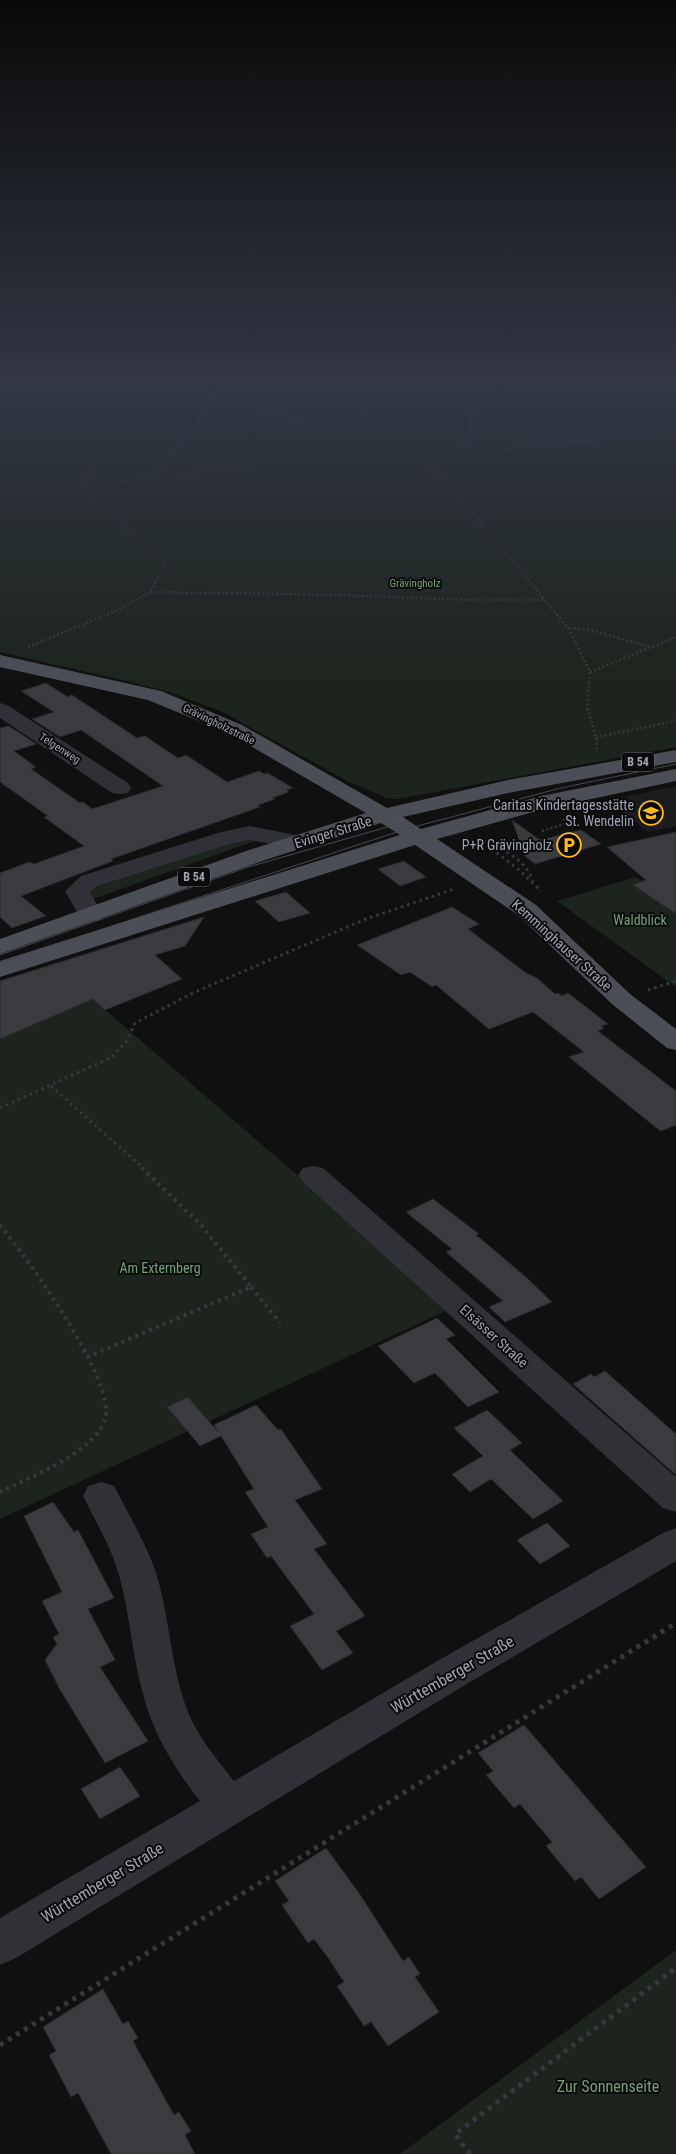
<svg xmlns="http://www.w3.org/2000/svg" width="676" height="2154" font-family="'Roboto Condensed',sans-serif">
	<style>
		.built { fill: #1c1c1e }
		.green { fill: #1c241d }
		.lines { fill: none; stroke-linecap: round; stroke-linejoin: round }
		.stream { stroke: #262e36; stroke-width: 4.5 }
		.building { fill: #3a3a3f; stroke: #2a2a2e }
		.path-far4 { stroke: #36383e; stroke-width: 2; stroke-dasharray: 1 2; stroke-linecap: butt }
		.path-far3 { stroke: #36383e; stroke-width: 2.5; stroke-dasharray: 2 2.5; stroke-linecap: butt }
		.path-far2 { stroke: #36383e; stroke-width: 3; stroke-dasharray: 2.5 4; stroke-linecap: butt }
		.path-far1 { stroke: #36383e; stroke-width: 4; stroke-dasharray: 3 4.5; stroke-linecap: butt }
		.path { stroke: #36383e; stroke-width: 5; stroke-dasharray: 4 5.5; stroke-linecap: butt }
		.minor { fill: #303137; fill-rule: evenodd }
		.major { fill: #4c4e56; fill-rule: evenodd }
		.tram { stroke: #474950; stroke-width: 1 }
		.labels { text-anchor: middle; stroke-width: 4; stroke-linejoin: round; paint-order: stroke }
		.far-park-label { font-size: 11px; fill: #75a079; stroke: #0b0b0c }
		.far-street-label { font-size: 11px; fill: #a0a5b3; stroke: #0b0b0c }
		.shield { fill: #0b0b0c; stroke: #737781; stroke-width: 1 }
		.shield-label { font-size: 12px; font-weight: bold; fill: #a0a5b3 }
		.poi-label { font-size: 14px; fill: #a0a5b3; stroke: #0b0b0c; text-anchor: end }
		.street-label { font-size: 14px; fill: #a0a5b3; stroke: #0b0b0c }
		.park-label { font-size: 14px; fill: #75a079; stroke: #0b0b0c }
		.near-street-label { font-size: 16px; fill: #a0a5b3; stroke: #0b0b0c }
		.near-park-label { font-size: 16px; fill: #75a079; stroke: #0b0b0c }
	</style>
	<rect width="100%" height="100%" fill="#101011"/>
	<path class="built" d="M676 786V826L648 832 610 800Z"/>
	<path class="green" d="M0 379H676V747L398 799 387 798 349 782 221 711 172 693 130 682 0 652Z
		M246 838 260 839 88 901 86 894 100 884Z
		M636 877 676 904V987L557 901Z
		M82 990 452 1308 0 1519V1022Z
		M676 1950V2154H400Z"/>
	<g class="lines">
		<path class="stream" d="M161 393 181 382
			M210 395 302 421
			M664 431 676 429
			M470 435C468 402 484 394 510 379
			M504 449 642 435
			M460 450 467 441
			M154 476 206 412 213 386"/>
	</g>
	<path class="building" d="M46 683 68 697 72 695 137 738 145 736 178 758 186 755 227 782 259 771 264 774 268 773 293 788 286 790 289 792 272 798 275 799 258 805 260 807 111 859 113 861 21 896 46 916 12 928 0 917V873L29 862 34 864 84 846 44 817 48 816 0 782V728L9 726 36 744 14 751 36 767 31 769 80 803 83 802 92 809 163 786 81 730 60 737 32 719 54 712 21 691Z
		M512 820 540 840 581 830 601 844 535 864 525 856Z
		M676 832V914L633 885 646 880 607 847Z
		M404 861 426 877 400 886 378 869Z
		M286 892 310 913 279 922 255 901Z
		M452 907 479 924 468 929 526 973 537 978 555 994 558 993 562 996 568 993 608 1024 601 1026 604 1028 598 1031 676 1091V1125L661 1131 654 1126 569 1057 584 1052 533 1012 489 1029 436 985 432 987 410 972 401 975 357 945Z
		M204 917 185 946 155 955 182 979 105 1010 93 999 0 1039V981Z
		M433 1199 479 1234 476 1235 526 1277 552 1302 505 1322 489 1307 503 1301 446 1252 452 1249 406 1212Z
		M437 1318 455 1335 446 1339 499 1392 468 1407 435 1373 414 1383 378 1346Z
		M605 1371 676 1434V1475L573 1384 591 1374 594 1377Z
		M188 1397 218 1432 214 1425 256 1405 278 1430 281 1429 322 1489 295 1500 327 1544 314 1549 365 1616 336 1631 353 1653 322 1670 290 1626 314 1614 271 1556 267 1558 251 1534 268 1527 245 1492 254 1489 221 1436 200 1446 167 1407Z
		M487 1410 522 1443 510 1450 563 1501 533 1519 491 1479 470 1492 452 1474 483 1456 454 1428Z
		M53 1502 74 1532 78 1530 114 1598 88 1609 115 1660 100 1667 148 1741 105 1763 59 1688 45 1660 57 1644 53 1637 59 1634 42 1601 62 1592 24 1516Z
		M547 1523 570 1546 540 1564 517 1540Z
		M524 1725 646 1867 599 1899 581 1877 575 1881 546 1846 552 1842 535 1822 520 1804 514 1808 486 1775 493 1771 478 1753Z
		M120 1767 140 1796 100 1819 81 1789Z
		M326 1848 359 1893 403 1961 409 1957 420 1974 415 1977 439 2012 388 2046 371 2022 364 2026 337 1986 344 1982 329 1959 314 1939 308 1943 282 1905 289 1901 275 1881Z
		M103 1989 123 2024 128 2021 138 2038 133 2041 174 2115 179 2112 191 2131 185 2135 195 2154H111L78 2093 71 2097 49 2055 56 2051 43 2027Z"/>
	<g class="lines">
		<path class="path-far4" d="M190 379 201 385
			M323 379 434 469 465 503 526 577
			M674 379H676
			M79 487 261 463 310 462 523 432 610 430 676 435
			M80 487 98 460 192 389 201 385 269 379
			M80 487 89 498 159 552 165 564 158 577"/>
		<path class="path-far3" d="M525 576 568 628 590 672 587 706 596 737 597 752
			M150 592 341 595 469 600H546
			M569 628 590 630 650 647
			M28 647 118 610 150 592 159 576
			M590 672 676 637
			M596 737 676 721
			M542 831 568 823 563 819"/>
		<path class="path-far2" d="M481 841 519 870 541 891
			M483 841C504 850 524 858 533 881
			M648 990 676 981
			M51 1086 140 1165
			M0 1108 112 1057 127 1041 135 1023 195 992 366 919 454 889"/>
		<path class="path-far1" d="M0 1225C25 1255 118 1383 105 1420 93 1453 30 1477 0 1492
			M251 1287 280 1323
			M87 1357 251 1287 201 1225 138 1164"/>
		<path class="path" d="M0 2045 676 1623
			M470 2154 455 2134 676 1968"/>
		<path class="minor" d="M0 703 7 705 128 783 131 788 128 793 120 794 112 793 0 718Z
			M250 826 305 837 308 842 305 847 297 849 250 840 233 843 97 886 90 892 103 915 100 920 91 922 82 920 65 891 81 876 221 832Z
			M313 1166 323 1168 676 1477V1512L663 1508 303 1182 298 1175 303 1168Z
			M101 1482 114 1486C129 1516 147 1544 157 1576 171 1623 171 1676 192 1721 203 1743 219 1762 234 1781L432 1664 663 1533 676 1528V1561L460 1688 16 1958 0 1965V1918L200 1801C175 1769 153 1734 143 1694 132 1655 130 1614 119 1575 111 1547 96 1522 83 1496L88 1486Z"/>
		<path class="major" d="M0 655 161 691 242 725 387 808 508 780 676 750V762L508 793 403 817 421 829 541 796 676 769V781L544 809 437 839 536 905 630 994 676 1029V1050L667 1048 612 1004 518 915 415 845 0 977V961L400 835 381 823 265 860 0 954V939L249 850 366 813 228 733 148 700 0 667Z"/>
		<path class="tram" d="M0 955 248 867 408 821
			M0 963 406 829 561 788 676 764"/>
	</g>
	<linearGradient id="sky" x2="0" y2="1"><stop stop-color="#090909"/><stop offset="0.56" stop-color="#313743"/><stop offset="1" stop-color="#313743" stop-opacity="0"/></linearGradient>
	<rect width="676" height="681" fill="url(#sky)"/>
	<defs>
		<g id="school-ring" transform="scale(1.25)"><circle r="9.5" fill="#0b0b0c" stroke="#ffbc1a" stroke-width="1.5"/><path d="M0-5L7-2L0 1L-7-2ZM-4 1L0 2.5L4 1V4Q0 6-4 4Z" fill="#ffbc1a"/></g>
		<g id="parking-ring" transform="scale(1.25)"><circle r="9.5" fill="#0b0b0c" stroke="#ffbc1a" stroke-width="1.5"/><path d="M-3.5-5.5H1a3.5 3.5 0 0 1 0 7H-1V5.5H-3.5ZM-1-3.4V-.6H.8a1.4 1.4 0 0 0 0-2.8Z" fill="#ffbc1a"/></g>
	</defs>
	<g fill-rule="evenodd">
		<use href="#school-ring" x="651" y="813"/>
		<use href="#parking-ring" x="569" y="845"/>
	</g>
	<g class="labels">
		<g class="far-park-label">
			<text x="415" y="587">Grävingholz</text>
		</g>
		<g class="far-street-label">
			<text transform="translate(219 724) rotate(26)" y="4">Grävingholzstraße</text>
			<text transform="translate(60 748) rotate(33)" y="4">Telgenweg</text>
		</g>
		<g class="shield">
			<rect x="622" y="752.5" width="32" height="19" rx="4"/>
			<rect x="178" y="867.5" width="32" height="19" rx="4"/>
		</g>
		<g class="shield-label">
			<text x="638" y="766">B 54</text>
			<text x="194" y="881">B 54</text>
		</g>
		<g class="poi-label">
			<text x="634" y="810">Caritas Kindertagesstätte<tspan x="634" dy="16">St. Wendelin</tspan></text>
			<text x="552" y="850">P+R Grävingholz</text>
		</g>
		<g class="street-label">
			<text transform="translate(333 832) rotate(-17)" y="5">Evinger Straße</text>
			<text transform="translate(562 945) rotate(42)" y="5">Kemminghauser Straße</text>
			<text transform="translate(494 1336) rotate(42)" y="5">Elsässer Straße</text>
		</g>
		<g class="park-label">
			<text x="640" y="925">Waldblick</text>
			<text x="160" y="1273">Am Externberg</text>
		</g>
		<g class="near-street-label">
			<text transform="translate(452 1674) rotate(-30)" y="6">Württemberger Straße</text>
			<text transform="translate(102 1882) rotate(-31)" y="6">Württemberger Straße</text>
		</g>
		<g class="near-park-label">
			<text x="608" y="2092">Zur Sonnenseite</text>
		</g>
	</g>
</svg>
